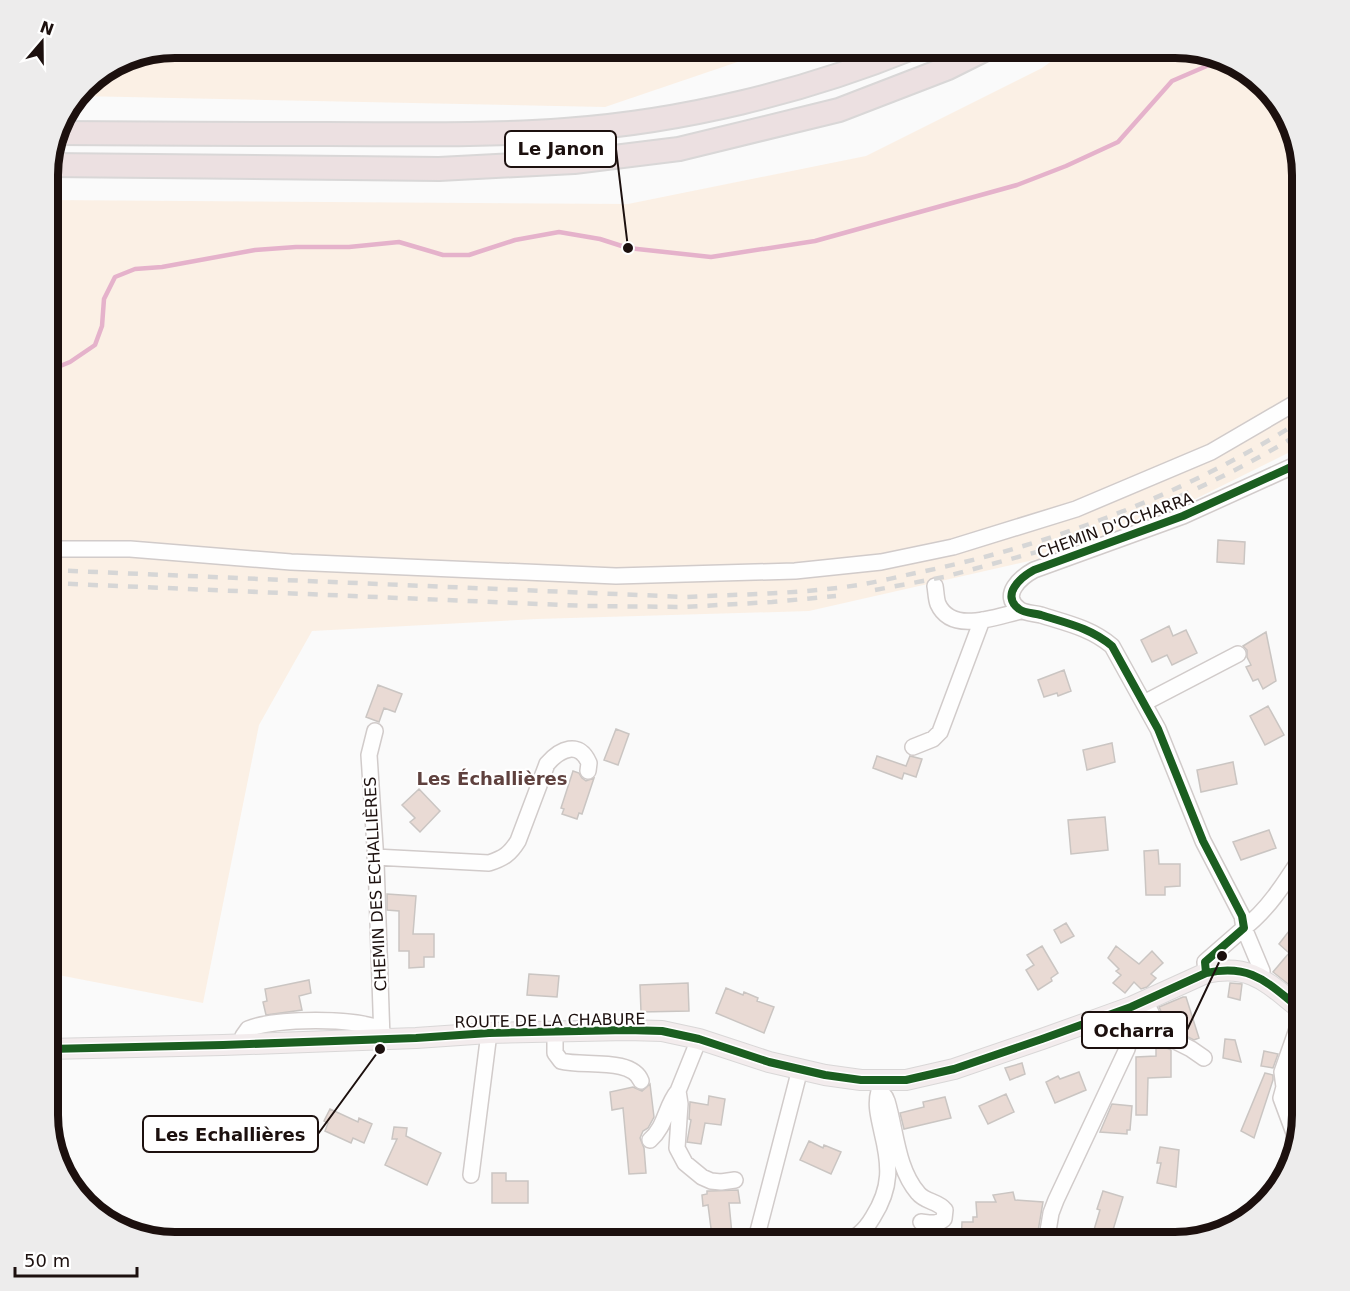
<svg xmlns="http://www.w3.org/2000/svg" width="1350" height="1291" font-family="'DejaVu Sans',sans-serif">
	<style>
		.green { fill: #fbf0e5 }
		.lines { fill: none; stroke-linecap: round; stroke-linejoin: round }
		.stream { stroke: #e5b2cb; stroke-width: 4.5 }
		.building { fill: #e9dad4; stroke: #cac5c2; stroke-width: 1.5 }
		.minor-casing { stroke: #d1cbca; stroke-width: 18 }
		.major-casing { stroke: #d9d7d7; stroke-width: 22 }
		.highway-casing { stroke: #d9d7d7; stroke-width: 26 }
		.minor { stroke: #fefefe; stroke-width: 15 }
		.major { stroke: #f3eced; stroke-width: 20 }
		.highway { stroke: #ece0e1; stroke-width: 22 }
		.rail { stroke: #d6d6d6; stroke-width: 4.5; stroke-dasharray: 10 10; stroke-linecap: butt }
		.cycleway-casing { stroke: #fff; stroke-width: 11 }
		.cycleway { stroke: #1b5e20; stroke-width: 8 }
		.labels { text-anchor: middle; stroke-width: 4.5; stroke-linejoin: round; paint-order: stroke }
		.street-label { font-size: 16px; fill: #1c100e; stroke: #fff }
		.neighbourhood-label { font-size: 18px; font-weight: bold; fill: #5f413e; stroke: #fff }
		.rim { fill: none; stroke: #1c100e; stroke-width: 8 }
		.leader { fill: none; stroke: #1c100e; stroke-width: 2 }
		.callout-dot { fill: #1c100e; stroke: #fff; stroke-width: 2 }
		.callout { fill: #fff; stroke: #1c100e; stroke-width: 2 }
		.callout-label { font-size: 18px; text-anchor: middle; font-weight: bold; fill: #1c100e }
	</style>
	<rect width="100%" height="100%" fill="#fafafa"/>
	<path class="green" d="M176 48H779L605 107 79 96 91 80 127 58Z
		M1070 48H1182L1230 61 1270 91 1292 127 1302 176V446L1161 516 1038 559 809 611 537 619 312 631 259 725 203 1003 48 973V200L628 204 866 156 1042 68Z"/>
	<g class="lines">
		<path class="stream" d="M48 371 70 362 95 345 102 326 104 299 115 277 135 269 162 267 255 250 296 247H349L399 242 443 255H469L515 240 559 232 600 239 628 248 711 257 815 241 1017 185 1066 166 1118 142 1172 81 1223 59"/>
	</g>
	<path class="building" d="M1218 540 1245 542 1244 564 1217 562Z
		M1169 626 1173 636 1186 630 1197 653 1172 665 1167 655 1152 662 1141 640Z
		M1266 632 1276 681 1263 689 1258 679 1253 681 1246 667 1251 665 1247 657V650L1243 646Z
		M1064 670 1071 691 1058 696 1057 693 1044 697 1038 680Z
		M378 685 402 694 395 712 384 708 379 722 366 717Z
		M1268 706 1284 735 1265 745 1250 716Z
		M616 729 629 734 618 765 604 760Z
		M1112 743 1115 762 1087 770 1083 750Z
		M877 756 906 766 910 756 922 759 916 777 904 773 902 779 873 768Z
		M1233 762 1237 784 1201 792 1197 770Z
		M573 771 579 773 582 778 586 781 594 778 582 814 579 813 577 819 562 814 564 809 561 808Z
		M419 789 440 811 420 832 410 822 415 818 402 805Z
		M1105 817 1108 850 1071 854 1068 820Z
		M1269 830 1276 848 1241 860 1233 842Z
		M1158 850 1159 864H1180V886L1165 887V895H1146L1144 851Z
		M387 894 416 896 413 934H434V957H424V967L409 968V951H399V911L387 910Z
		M1066 923 1074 936 1061 943 1054 930Z
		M1289 931 1299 940 1302 937V995L1273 972 1289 953 1279 944Z
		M1042 946 1058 973 1051 978 1052 981 1038 990 1026 970 1034 965 1027 955Z
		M1116 946 1139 964 1152 951 1163 963 1151 974 1156 978 1147 987 1141 989 1134 982 1125 993 1113 983 1121 975 1116 971 1119 969 1108 958Z
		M529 974 559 976 557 997 527 995Z
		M309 980 311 993 299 996 302 1010 266 1015 263 1002 267 1001 265 989Z
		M688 983 689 1011 641 1012 640 985Z
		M1230 983 1242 984 1240 1000 1228 997Z
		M726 988 743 995 744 992 758 998 757 1001 774 1007 764 1033 716 1013Z
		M1183 997H1186L1199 1038 1194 1040 1168 1027 1159 1007Z
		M1225 1039 1235 1040 1241 1062 1223 1058Z
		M1156 1043 1171 1050V1077L1148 1078 1147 1115H1136V1057L1156 1056Z
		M1264 1051 1278 1054 1273 1068 1261 1066Z
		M1022 1063 1025 1074 1010 1080 1005 1068Z
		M1079 1072 1086 1090 1055 1103 1046 1082 1058 1076 1060 1079Z
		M1265 1073 1273 1075V1080L1254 1138 1241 1131Z
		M650 1084 654 1117 648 1128 643 1131 640 1138 644 1148 646 1173 629 1174 623 1108 612 1110 610 1092 633 1087 642 1091Z
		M1006 1094 1014 1112 988 1124 979 1106Z
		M709 1096 725 1099 721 1125 705 1123 701 1144 687 1142 691 1120 689 1119 690 1102 708 1105Z
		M945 1097 951 1118 904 1129 900 1113 924 1107 923 1102Z
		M1112 1104 1132 1106 1130 1130H1127V1134L1100 1132Z
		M330 1109 358 1122 359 1118 372 1124 364 1143 353 1138 351 1143 325 1131 328 1123 324 1121Z
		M394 1127 407 1128 406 1136 441 1153 427 1185 385 1165 397 1139H392Z
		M809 1141 823 1148 824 1145 841 1152 831 1174 800 1160Z
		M1160 1147 1179 1150 1176 1187 1157 1183 1161 1163H1157Z
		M492 1173H506V1181H528V1203H492Z
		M738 1190 740 1203H729L732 1234 712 1236 708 1205 703 1206 702 1195 707 1194V1191H710Z
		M1103 1191 1123 1197 1109 1243H1090L1100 1210 1097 1209Z
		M1013 1192 1015 1200 1043 1202 1036 1243H961L962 1222H973V1217H977L976 1202H996L993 1195Z"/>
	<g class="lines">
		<g class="minor-casing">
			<path id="minor" d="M48 549H130L291 562 616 576 795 571 881 562 953 547 1076 509 1211 452 1302 399
				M935 586C936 591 936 599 938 604 952 635 997 616 1021 611
				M1144 703 1238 654
				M375 731 369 755 376 862 382 1039
				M913 747 933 739 940 732 982 620
				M375 857 489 863C504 858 510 854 518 841L547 764C560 749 579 740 589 763L588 771
				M1206 973 1205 962 1244 928 1242 916 1203 841 1158 729 1112 646C1091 628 1066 623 1041 615 1033 613 1024 613 1019 609 1000 595 1021 577 1034 570L1183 516 1302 462
				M1260 978 1262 971 1244 928C1268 910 1286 881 1302 856
				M1145 1000 1161 1034 1191 1049 1204 1058
				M555 1031V1053L561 1061C582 1067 632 1057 641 1081
				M699 1039 678 1091 680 1104 677 1148 685 1163 702 1177 711 1181 721 1182 735 1180
				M244 1043 243 1036 248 1029C275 1018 357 1017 382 1030
				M879 1081C879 1097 884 1091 887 1101 896 1131 897 1169 918 1193 925 1202 938 1201 945 1210L944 1219C937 1225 930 1223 921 1222
				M650 1140C666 1126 665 1107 678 1091
				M1294 1143V1133L1281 1098 1284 1087 1282 1072 1302 1015
				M471 1175 489 1033
				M812 1237 839 1243
				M755 1243 800 1069
				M841 1243C855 1240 866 1229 873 1217 892 1187 890 1165 882 1132 879 1117 875 1105 879 1091
				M1046 1243 1051 1213 1056 1200 1127 1049 1134 1021 1131 1007"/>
		</g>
		<g class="major-casing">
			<path id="major" d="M48 1049 223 1045 416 1038 489 1033 627 1030 662 1031 699 1039 769 1062 825 1075 861 1080H906L954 1069 1042 1039 1131 1007 1206 973C1253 963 1268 984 1302 1010"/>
		</g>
		<g class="highway-casing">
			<path id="highway" d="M57 133C146 134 236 134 325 134 405 134 485 136 565 130 681 122 804 92 912 48
				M49 165 439 169 574 162 679 149 839 110 948 68 988 48"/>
		</g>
		<use href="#minor" class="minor"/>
		<use href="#major" class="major"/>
		<use href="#highway" class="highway"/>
		<path class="rail" d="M1161 504C1210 484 1257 460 1302 432
			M48 570 686 597C743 594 801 594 858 585 877 582 897 577 916 573 1052 545 1184 495 1302 420
			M48 583 587 606 684 607 772 602 836 596
			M875 590 944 577 1044 550"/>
		<g class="cycleway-casing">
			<path id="cycleway" d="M1206 973 1205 962 1244 928 1242 916 1203 841 1158 729 1112 646C1091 628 1066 623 1041 615 1033 613 1024 613 1019 609 1000 595 1021 577 1034 570L1183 516 1302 462
				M48 1049 223 1045 416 1038 489 1033 627 1030 662 1031 699 1039 769 1062 825 1075 861 1080H906L954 1069 1042 1039 1131 1007 1206 973C1253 963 1268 984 1302 1010"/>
		</g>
		<use href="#cycleway" class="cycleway"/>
	</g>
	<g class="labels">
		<g class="street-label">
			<text transform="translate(1115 525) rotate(-20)" y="6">CHEMIN D'OCHARRA</text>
			<text transform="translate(375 884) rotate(-93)" y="6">CHEMIN DES ECHALLIÈRES</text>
			<text transform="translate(550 1020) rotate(-1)" y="6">ROUTE DE LA CHABURE</text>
		</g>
		<g class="neighbourhood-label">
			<text x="492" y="785">Les Échallières</text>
		</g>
	</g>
	<path d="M0 0H1350V1291H0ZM175 58H1175A117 117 0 0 1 1292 175V1115A117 117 0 0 1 1175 1232H175A117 117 0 0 1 58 1115V175A117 117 0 0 1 175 58Z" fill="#edecec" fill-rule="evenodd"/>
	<path class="rim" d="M175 58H1175A117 117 0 0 1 1292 175V1115A117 117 0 0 1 1175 1232H175A117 117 0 0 1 58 1115V175A117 117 0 0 1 175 58Z"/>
	<path class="leader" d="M628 248L616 149M1222 956L1187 1030M380 1049L318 1134"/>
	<g class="callout-dot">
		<circle cx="628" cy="248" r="6"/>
		<circle cx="1222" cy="956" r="6"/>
		<circle cx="380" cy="1049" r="6"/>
	</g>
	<g class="callout">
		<rect x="505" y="131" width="111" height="36" rx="6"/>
		<rect x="1082" y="1012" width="105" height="36" rx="6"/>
		<rect x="143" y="1116" width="175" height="36" rx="6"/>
	</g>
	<g class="callout-label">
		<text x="561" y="155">Le Janon</text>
		<text x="1134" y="1037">Ocharra</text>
		<text x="230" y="1141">Les Echallières</text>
	</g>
	<g transform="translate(42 42) rotate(20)" stroke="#ffffff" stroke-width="4.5" paint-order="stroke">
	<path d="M0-4.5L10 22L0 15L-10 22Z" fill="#1c100e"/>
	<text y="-9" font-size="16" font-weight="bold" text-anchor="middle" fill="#1c100e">N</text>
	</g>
	<path d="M15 1267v9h122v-9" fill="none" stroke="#1c100e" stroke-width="3"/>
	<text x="24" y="1267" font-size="18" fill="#1c100e" stroke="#ffffff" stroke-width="4.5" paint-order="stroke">50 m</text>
</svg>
